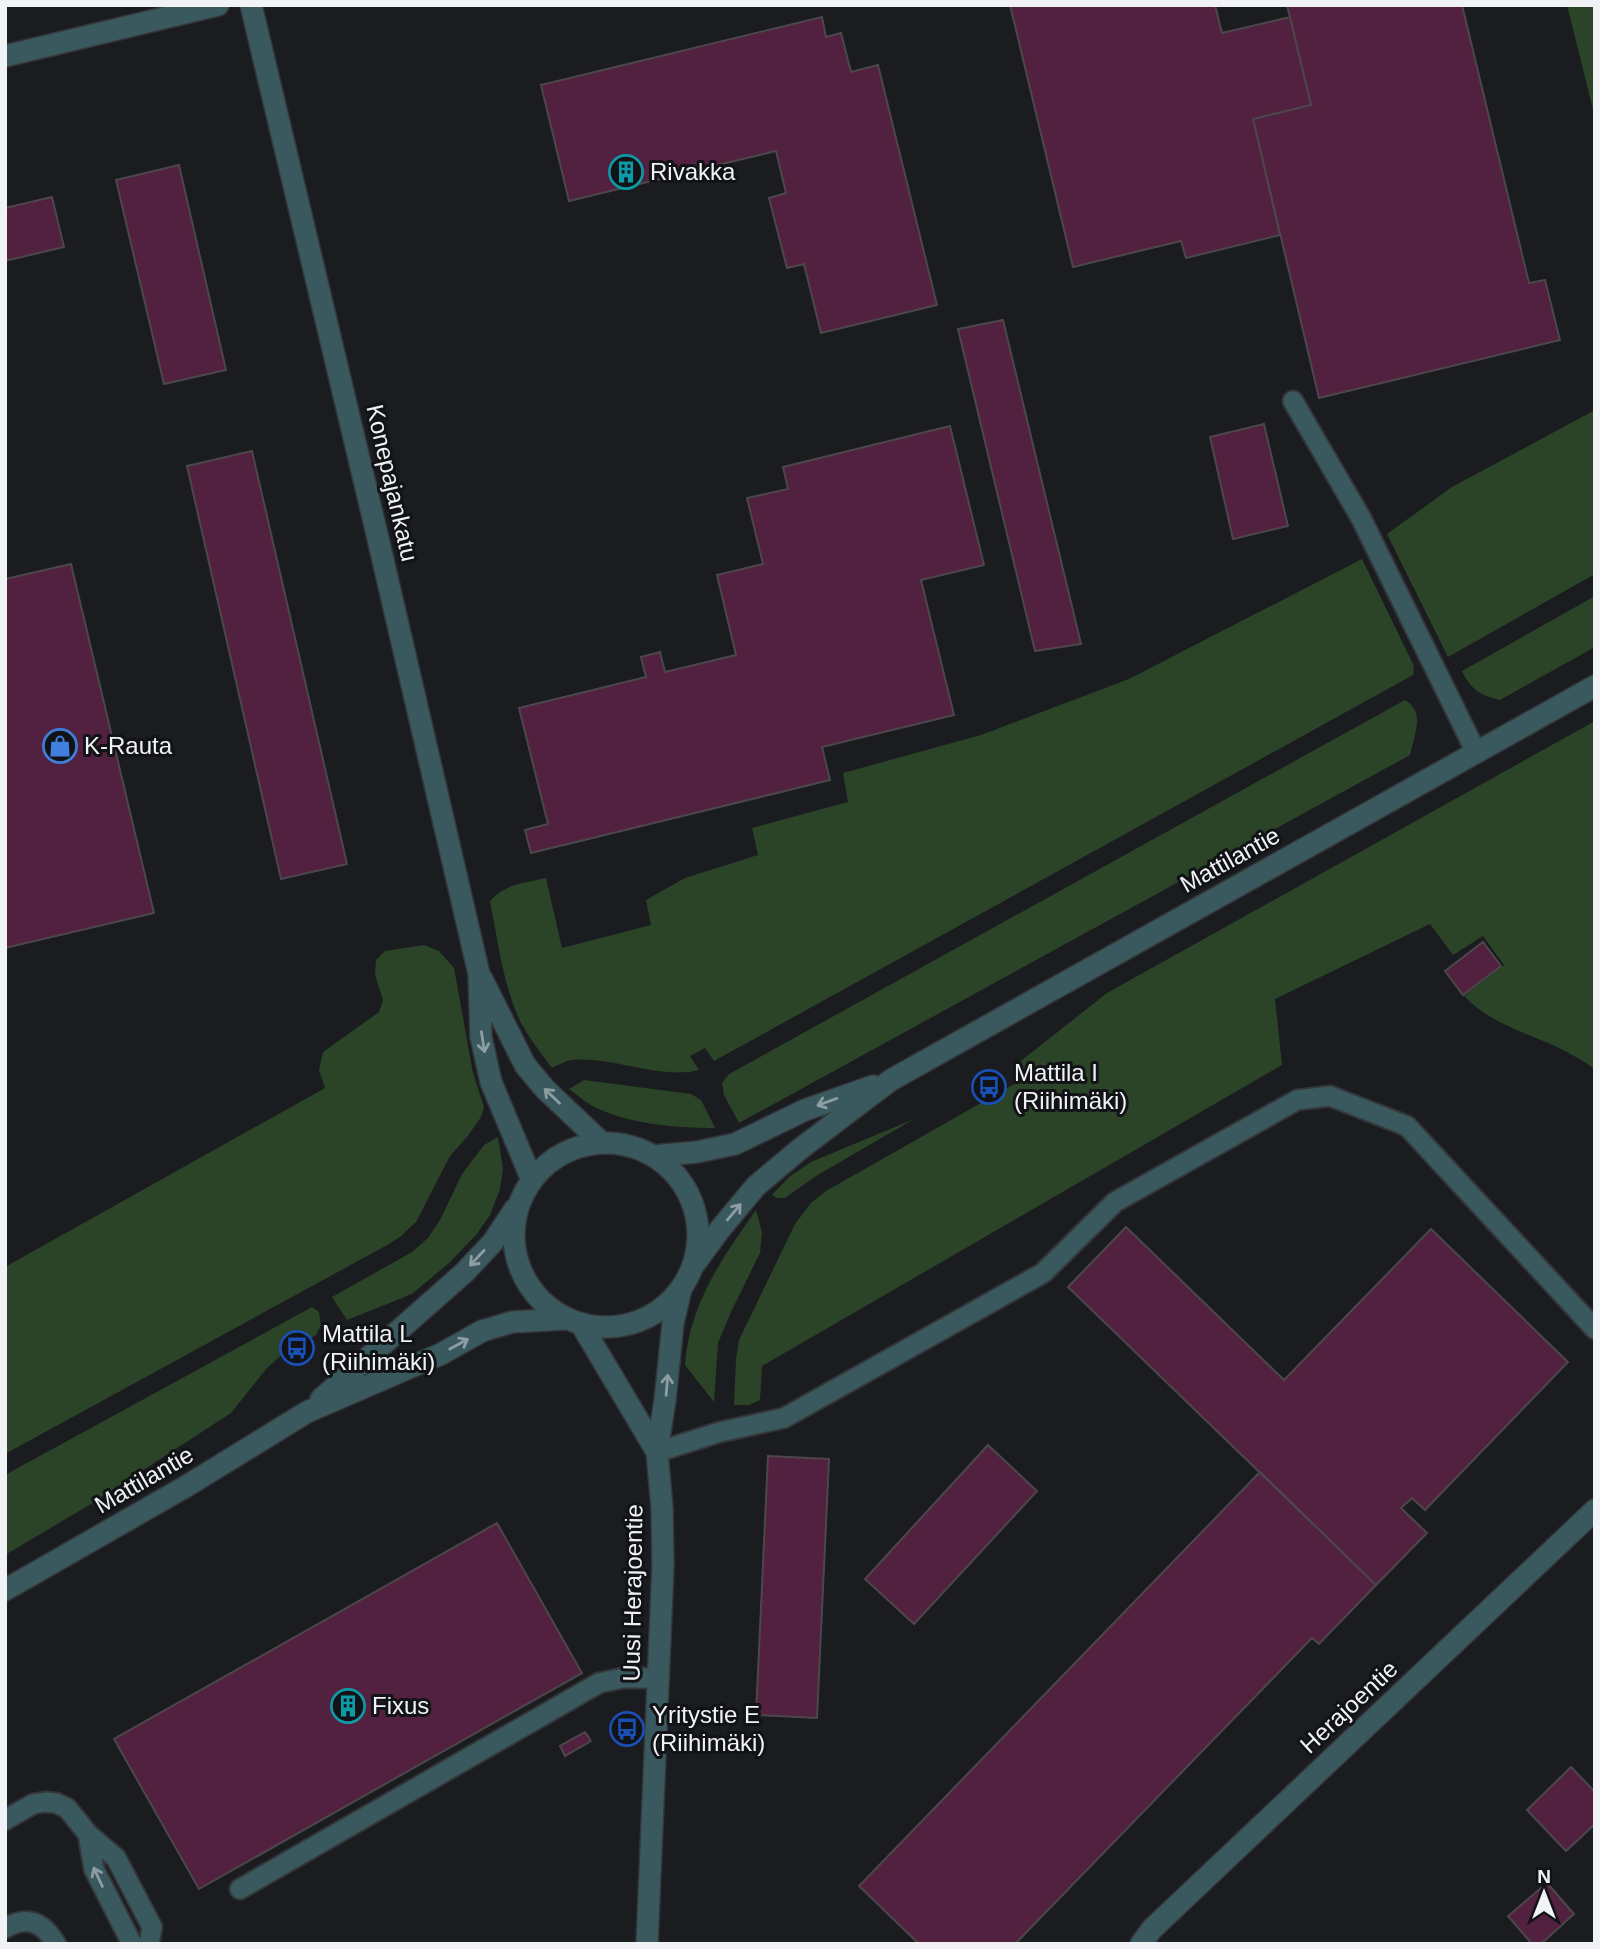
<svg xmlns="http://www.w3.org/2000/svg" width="1600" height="1949" font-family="Arial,sans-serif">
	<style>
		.green { fill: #2b4428 }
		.building { fill: #52213f; stroke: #4c474a; stroke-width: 2 }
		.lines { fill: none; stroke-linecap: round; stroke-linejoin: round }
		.service-casing { stroke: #343639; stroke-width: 23 }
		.minor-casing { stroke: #343639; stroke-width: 24 }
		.tertiary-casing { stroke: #343639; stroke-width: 24 }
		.service { stroke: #3a595e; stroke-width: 19 }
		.minor { stroke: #3a595e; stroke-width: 21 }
		.tertiary { stroke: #3a595e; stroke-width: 21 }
		.oneway { stroke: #8c9ea2 }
		.labels { text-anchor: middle; stroke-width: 6; stroke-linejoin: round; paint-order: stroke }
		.poi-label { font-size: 24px; fill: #f1f2f5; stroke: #111316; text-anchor: start }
		.street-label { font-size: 24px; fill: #f1f2f5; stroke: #111316 }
	</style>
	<rect width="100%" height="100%" fill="#1a1c1f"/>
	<path class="green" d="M1567 5H1595V118Z
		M1595 410V574L1448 657 1387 534 1452 487Z
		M1362 559 1414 666 1413 675 714 1061 705 1048 690 1056 699 1070C659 1080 613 1056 572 1060 565 1061 558 1065 552 1068 541 1053 530 1039 521 1023 503 986 498 941 490 901 505 884 524 883 546 878L562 948 651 925 646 900 685 878 758 855 752 828 848 802 843 773 981 735 1129 679Z
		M1595 596V647L1500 700C1480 695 1471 690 1462 671Z
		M1405 700C1426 712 1414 735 1410 755L739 1123 724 1095 722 1083 729 1074Z
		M1595 721V1070C1587 1062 1577 1058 1567 1052 1532 1034 1491 1025 1464 996L1504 965 1483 936 1453 955 1430 924 1275 999 1282 1065 762 1366 760 1400 749 1405H734L736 1359 739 1340 795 1224 811 1203 826 1191 1018 1082 1012 1068 1107 993Z
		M424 945 439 951 454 968 473 1073 484 1107 481 1117 467 1137 450 1156 416 1222 401 1236 389 1244 5 1454V1267L325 1088 319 1070 323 1052 379 1012 383 1000 375 975 376 960 385 951Z
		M584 1080 691 1094 701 1100 715 1128C675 1128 621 1124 586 1102 580 1098 575 1093 569 1089Z
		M914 1119 816 1176 785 1198H777L772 1195 789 1177 811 1162Z
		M498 1137 503 1169 500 1189 490 1215 476 1235 449 1263 412 1294 347 1320 332 1297 412 1252 428 1238 440 1220 462 1174 484 1145Z
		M756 1210 762 1232 760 1253 731 1312 718 1343 714 1402 685 1365C689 1305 722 1258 756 1210Z
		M312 1307 319 1312 321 1325 316 1335 287 1350 267 1368 231 1413 91 1504 5 1555V1475Z"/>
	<path class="building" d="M1010 5H1215L1222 33 1290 17 1311 105 1253 119 1280 235 1186 258 1181 241 1073 267Z
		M1287 5H1462L1529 283 1545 280 1560 340 1319 398 1253 119 1311 105Z
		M822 17 826 37 841 33 851 72 878 65 937 305 821 333 804 264 787 268 769 198 786 193 776 151 569 201 541 85Z
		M179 165 226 370 164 384 116 180Z
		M52 197 64 247 5 261V208Z
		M1003 320 1081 644 1035 651 958 329Z
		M1264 424 1288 526 1233 539 1210 437Z
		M950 426 984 565 921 580 954 715 822 747 830 780 531 853 525 830 548 824 519 708 646 677 641 657 660 652 665 672 736 655 717 575 763 564 747 498 788 489 783 467Z
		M252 451 347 864 281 879 187 466Z
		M71 564 154 913 5 948V579Z
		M1483 942 1501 966 1463 995 1445 971Z
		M1126 1227 1284 1380 1431 1229 1568 1362 1425 1510 1412 1498 1401 1508 1427 1533 1376 1585 1068 1287Z
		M300 1335 303 1341 288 1350 285 1342Z
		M988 1445 1037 1491 914 1624 865 1579Z
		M768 1456 829 1459 817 1718 756 1715Z
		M1260 1472 1376 1585 1319 1644 1312 1638 1015 1944H919L859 1886Z
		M497 1523 582 1673 199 1889 114 1739Z
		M585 1732 591 1741 565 1756 560 1746Z
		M1571 1767 1595 1792V1824L1566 1851 1527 1810Z
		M1547 1883 1574 1914 1541 1944H1532L1508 1916Z"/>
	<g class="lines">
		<g class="service-casing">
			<path id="service" d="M1293 401 1361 518 1476 752
				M657 1452 720 1432 784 1418 1043 1273 1115 1202 1297 1100 1330 1096 1407 1126 1595 1329
				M5 1820 33 1804 45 1802 56 1803 67 1808 88 1834 94 1869 132 1944
				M88 1834 116 1858 152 1927 149 1944
				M240 1889 599 1683 623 1678H659
				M5 1928C28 1915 43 1922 56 1944"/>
		</g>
		<g class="minor-casing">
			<path id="minor" d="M251 5 376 530 479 974 481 1037 491 1082 532 1180
				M5 56 218 5
				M482 979 525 1065 545 1089 602 1143
				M581 1324 657 1452
				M647 1944 663 1566 662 1508 657 1452 665 1400 673 1323 681 1289
				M1141 1944 1152 1929 1595 1510"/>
		</g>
		<g class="tertiary-casing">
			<path id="tertiary" d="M514 1235a92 92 0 1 1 184 0a92 92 0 1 1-184 0Z
				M653 1156 697 1152 735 1144 805 1110 873 1086
				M693 1266 721 1228 756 1186 800 1149 891 1080 1595 686
				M321 1399 465 1272 493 1242 515 1209
				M5 1590 185 1487 307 1412 441 1354 482 1331 512 1322 566 1319"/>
		</g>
		<use href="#service" class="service"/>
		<use href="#minor" class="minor"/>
		<use href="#tertiary" class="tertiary"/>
	</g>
	<defs><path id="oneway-shaft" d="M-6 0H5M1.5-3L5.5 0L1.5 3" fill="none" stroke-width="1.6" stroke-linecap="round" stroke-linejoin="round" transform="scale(1.75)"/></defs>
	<g class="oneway">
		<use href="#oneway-shaft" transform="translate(483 1042) rotate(81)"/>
		<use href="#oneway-shaft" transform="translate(552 1096) rotate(-136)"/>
		<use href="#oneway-shaft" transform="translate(827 1102) rotate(160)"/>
		<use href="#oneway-shaft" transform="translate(734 1212) rotate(-50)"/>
		<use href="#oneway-shaft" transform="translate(477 1258) rotate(133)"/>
		<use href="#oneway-shaft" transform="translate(459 1344) rotate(-29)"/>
		<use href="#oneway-shaft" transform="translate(667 1385) rotate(-85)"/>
		<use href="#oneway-shaft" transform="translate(98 1877) rotate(-115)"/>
	</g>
	<defs>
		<g id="building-ring" transform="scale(1.75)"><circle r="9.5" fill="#111316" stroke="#0f9aa8" stroke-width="1.5"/><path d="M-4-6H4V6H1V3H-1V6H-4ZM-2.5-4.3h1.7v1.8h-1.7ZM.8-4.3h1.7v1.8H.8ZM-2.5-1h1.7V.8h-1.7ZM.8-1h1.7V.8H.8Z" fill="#0f9aa8"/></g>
		<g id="shop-ring" transform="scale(1.75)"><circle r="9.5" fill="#111316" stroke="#3f7fe0" stroke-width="1.5"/><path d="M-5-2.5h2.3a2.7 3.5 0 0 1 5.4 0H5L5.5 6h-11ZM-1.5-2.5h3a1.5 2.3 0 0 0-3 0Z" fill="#3f7fe0"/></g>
		<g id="bus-ring" transform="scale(1.75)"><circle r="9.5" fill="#111316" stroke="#1a4fb4" stroke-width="1.5"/><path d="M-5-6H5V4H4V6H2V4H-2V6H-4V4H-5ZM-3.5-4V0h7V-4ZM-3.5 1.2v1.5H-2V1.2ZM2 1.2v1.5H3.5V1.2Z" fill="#1a4fb4"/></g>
	</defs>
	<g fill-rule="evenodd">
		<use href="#building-ring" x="626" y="172"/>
		<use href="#shop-ring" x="60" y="746"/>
		<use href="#bus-ring" x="989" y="1087"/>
		<use href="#bus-ring" x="297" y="1348"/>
		<use href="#building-ring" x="348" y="1706"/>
		<use href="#bus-ring" x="627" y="1729"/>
	</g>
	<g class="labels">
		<g class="poi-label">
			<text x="650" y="180">Rivakka</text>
			<text x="84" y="754">K-Rauta</text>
			<text x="1014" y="1081">Mattila I<tspan x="1014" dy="28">(Riihimäki)</tspan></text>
			<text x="322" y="1342">Mattila L<tspan x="322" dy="28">(Riihimäki)</tspan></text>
			<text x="372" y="1714">Fixus</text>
			<text x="652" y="1723">Yritystie E<tspan x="652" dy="28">(Riihimäki)</tspan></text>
		</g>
		<g class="street-label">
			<text transform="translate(392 483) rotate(77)" y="8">Konepajankatu</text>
			<text transform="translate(1230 860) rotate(-29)" y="8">Mattilantie</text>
			<text transform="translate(144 1480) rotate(-30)" y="8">Mattilantie</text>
			<text transform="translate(633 1593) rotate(-89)" y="8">Uusi Herajoentie</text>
			<text transform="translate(1349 1707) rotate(-43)" y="8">Herajoentie</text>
		</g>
	</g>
	<rect width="1600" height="1949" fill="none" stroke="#f1f2f5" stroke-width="14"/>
	<g transform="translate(1544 1893)" stroke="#111316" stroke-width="5" paint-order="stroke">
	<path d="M0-5L12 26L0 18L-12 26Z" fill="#f1f2f5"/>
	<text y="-10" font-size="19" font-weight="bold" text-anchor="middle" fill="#f1f2f5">N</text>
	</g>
</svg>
